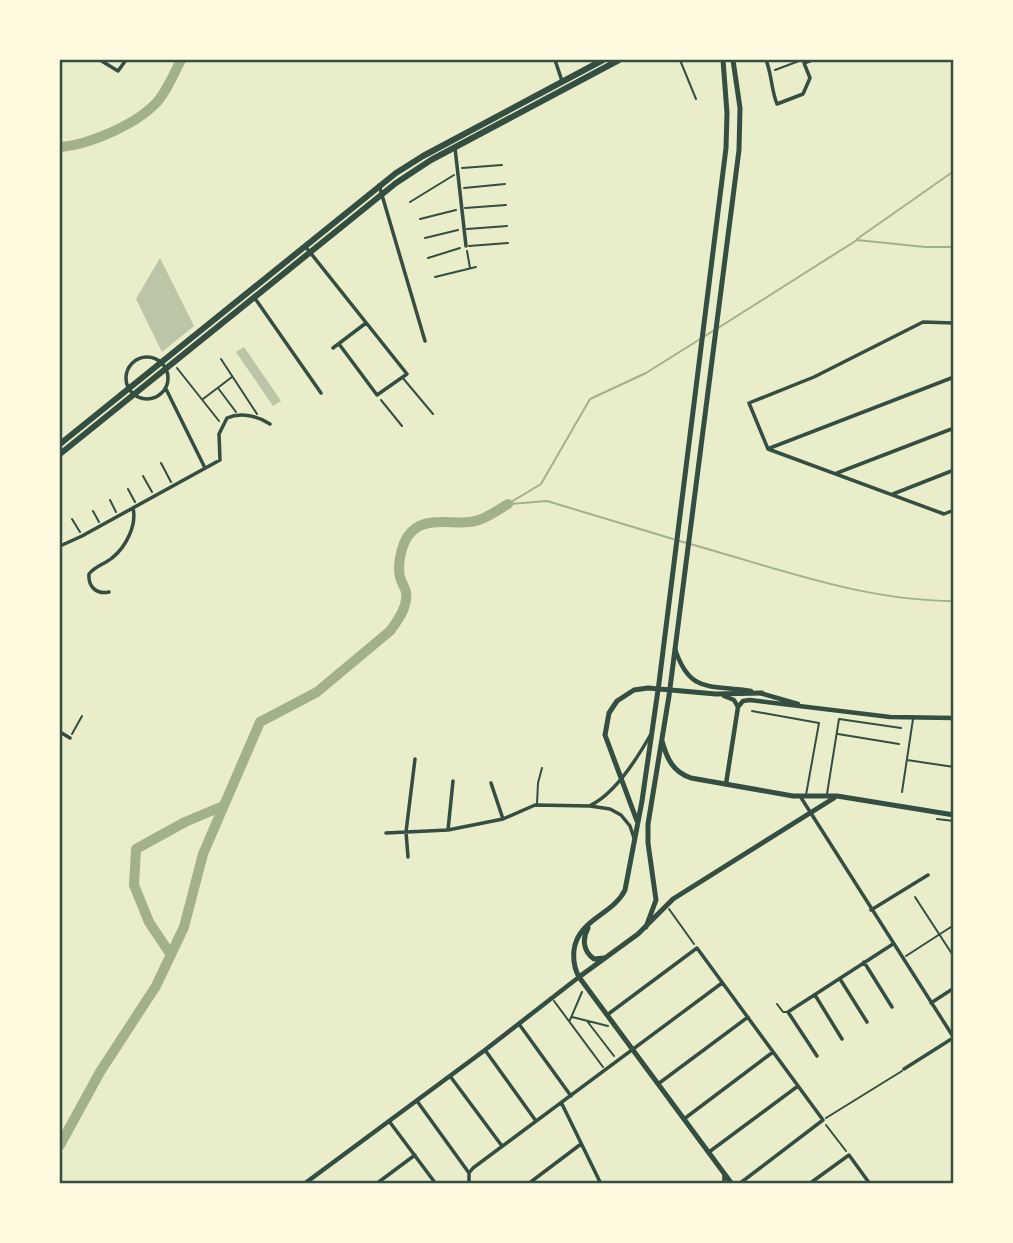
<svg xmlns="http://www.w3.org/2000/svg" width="1013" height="1243" font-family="Overpass,sans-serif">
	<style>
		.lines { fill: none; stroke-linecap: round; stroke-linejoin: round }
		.stream { stroke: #a3b18a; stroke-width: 2 }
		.river { stroke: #a3b18a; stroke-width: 10 }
		.building { fill: #bcc5a7 }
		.path { stroke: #344e41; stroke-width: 2 }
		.service { stroke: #344e41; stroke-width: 2 }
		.minor { stroke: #344e41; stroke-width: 3.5 }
		.tertiary { stroke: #344e41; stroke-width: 4.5 }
		.secondary { stroke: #344e41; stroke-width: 5 }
		.primary { stroke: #344e41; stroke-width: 6 }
		.neatline { fill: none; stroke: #344e41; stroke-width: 2.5 }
	</style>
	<rect width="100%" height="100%" fill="#e9edc9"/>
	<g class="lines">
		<path class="stream" d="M857 239 954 171
			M718 328 857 240 925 247H954
			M508 504 541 484 590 399 646 373 713 331
			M510 504 547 501 673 539
			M679 541C769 565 859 601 954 601"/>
		<path class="river" d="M60 147C89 145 137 124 157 102 167 91 174 73 181 60
			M171 955 149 922 134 885 136 849 185 822 223 806
			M60 1145 100 1072 156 986 184 927 203 854 260 722 317 692 390 631C398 620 408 607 406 592 405 587 401 582 400 577 397 562 402 537 416 528 430 518 454 524 469 522 483 521 496 511 508 504"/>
	</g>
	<path class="building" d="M160 258 194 326 162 352 136 299Z
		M244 347 281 401 273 406 236 352Z"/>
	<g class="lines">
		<path class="path" d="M775 70 799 61
			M462 168 502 165
			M464 188 505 184
			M410 202 454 175
			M465 208 506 205
			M420 219 456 210
			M467 229 507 226
			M425 238 458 230
			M469 246 508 243
			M467 251 470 268
			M428 258 460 248
			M435 277 476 267
			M221 359 257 414
			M177 368 219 421
			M218 388 236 412
			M203 399 232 377
			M381 400 402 426
			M161 463 171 482
			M143 476 152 492
			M128 489 135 502
			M110 500 116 512
			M93 511 99 522
			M72 519 80 532
			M72 734 82 716
			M937 819 954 821
			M915 897 954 957
			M669 909 694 944
			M906 956 954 925
			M554 1001 603 1067
			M572 1017 608 1026
			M570 1020 582 992
			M587 1021 614 1056
			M826 1118 902 1071
			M826 1125 846 1151"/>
		<path class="service" d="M680 60 696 99
			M402 377 433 414
			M752 711 819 723 806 795
			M838 734 899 744
			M907 760 954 767
			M902 792 913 719
			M827 794 839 719 901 728
			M537 804 538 783 542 768
			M777 1004 783 1012H787"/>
		<path class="minor" d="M100 60 118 71 126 60
			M555 60 562 81
			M766 60C772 75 771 89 777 104L803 94 810 78 804 63 812 60
			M455 148 466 246
			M379 185 425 341
			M305 246 407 374 377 395 339 344
			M254 297 321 393
			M954 323 923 322 814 377 749 403 768 449 944 514 954 510
			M333 348 366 323
			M126 378a21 21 0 1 1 42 0a21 21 0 1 1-42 0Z
			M166 389 205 468
			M770 448 954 377
			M837 473 954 428
			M893 494 954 470
			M60 546 82 536 220 460 219 434 227 418C241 412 258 416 270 424
			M109 592C96 595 88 586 89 574 95 566 105 564 112 558 126 547 137 525 133 508
			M60 732 70 738
			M491 783 503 819
			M800 796 954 1038
			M591 805C616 793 638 757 651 734
			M448 830 453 781
			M386 833 448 830 503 819 535 805 590 806 610 809 621 815 630 826 634 838
			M408 857 406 832 415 759
			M871 910 928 875
			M864 962 892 1007
			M840 979 867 1022
			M815 995 842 1039
			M931 1003 954 988
			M607 1015 697 948 823 1120 739 1184
			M519 1024 571 1096
			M485 1050 536 1121
			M817 1056 788 1012 893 944
			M904 1069 953 1038
			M450 1076 502 1146
			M658 1084 748 1017
			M417 1101 469 1173
			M562 1104 601 1184
			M684 1119 773 1052
			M389 1121 436 1184
			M709 1152 798 1086
			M469 1173 473 1168 722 983
			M469 1173V1184
			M376 1184 415 1155
			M528 1184 581 1144
			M724 1184V1175
			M809 1184 849 1155 870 1184"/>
		<path class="tertiary" d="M675 649C690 695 711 684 751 691
			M760 693 798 704
			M724 696 734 700 738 707 726 784
			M738 707 743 701 750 700 890 717 954 718
			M304 1184 485 1050 579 977"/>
		<path class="secondary" d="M723 60 727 113 726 148 659 683 642 801 625 890C613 915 578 919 574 950 573 960 574 968 579 977L732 1184
			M662 741C667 759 673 772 691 778L793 796H837L954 815
			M637 821 605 735 609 713 617 701 634 690 648 688 716 694 762 693
			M646 927 656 900 648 843V824L669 696 739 150 740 108 733 60
			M588 928C582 939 583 951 594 959L604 958
			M579 977 638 934 673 899 834 798"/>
		<path class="primary" d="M60 444 396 173 423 156 603 60
			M60 454 396 183 431 160 619 60"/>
	</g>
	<rect width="1013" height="1243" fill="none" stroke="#fefae0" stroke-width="122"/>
	<rect x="61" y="61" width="891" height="1121" class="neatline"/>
</svg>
